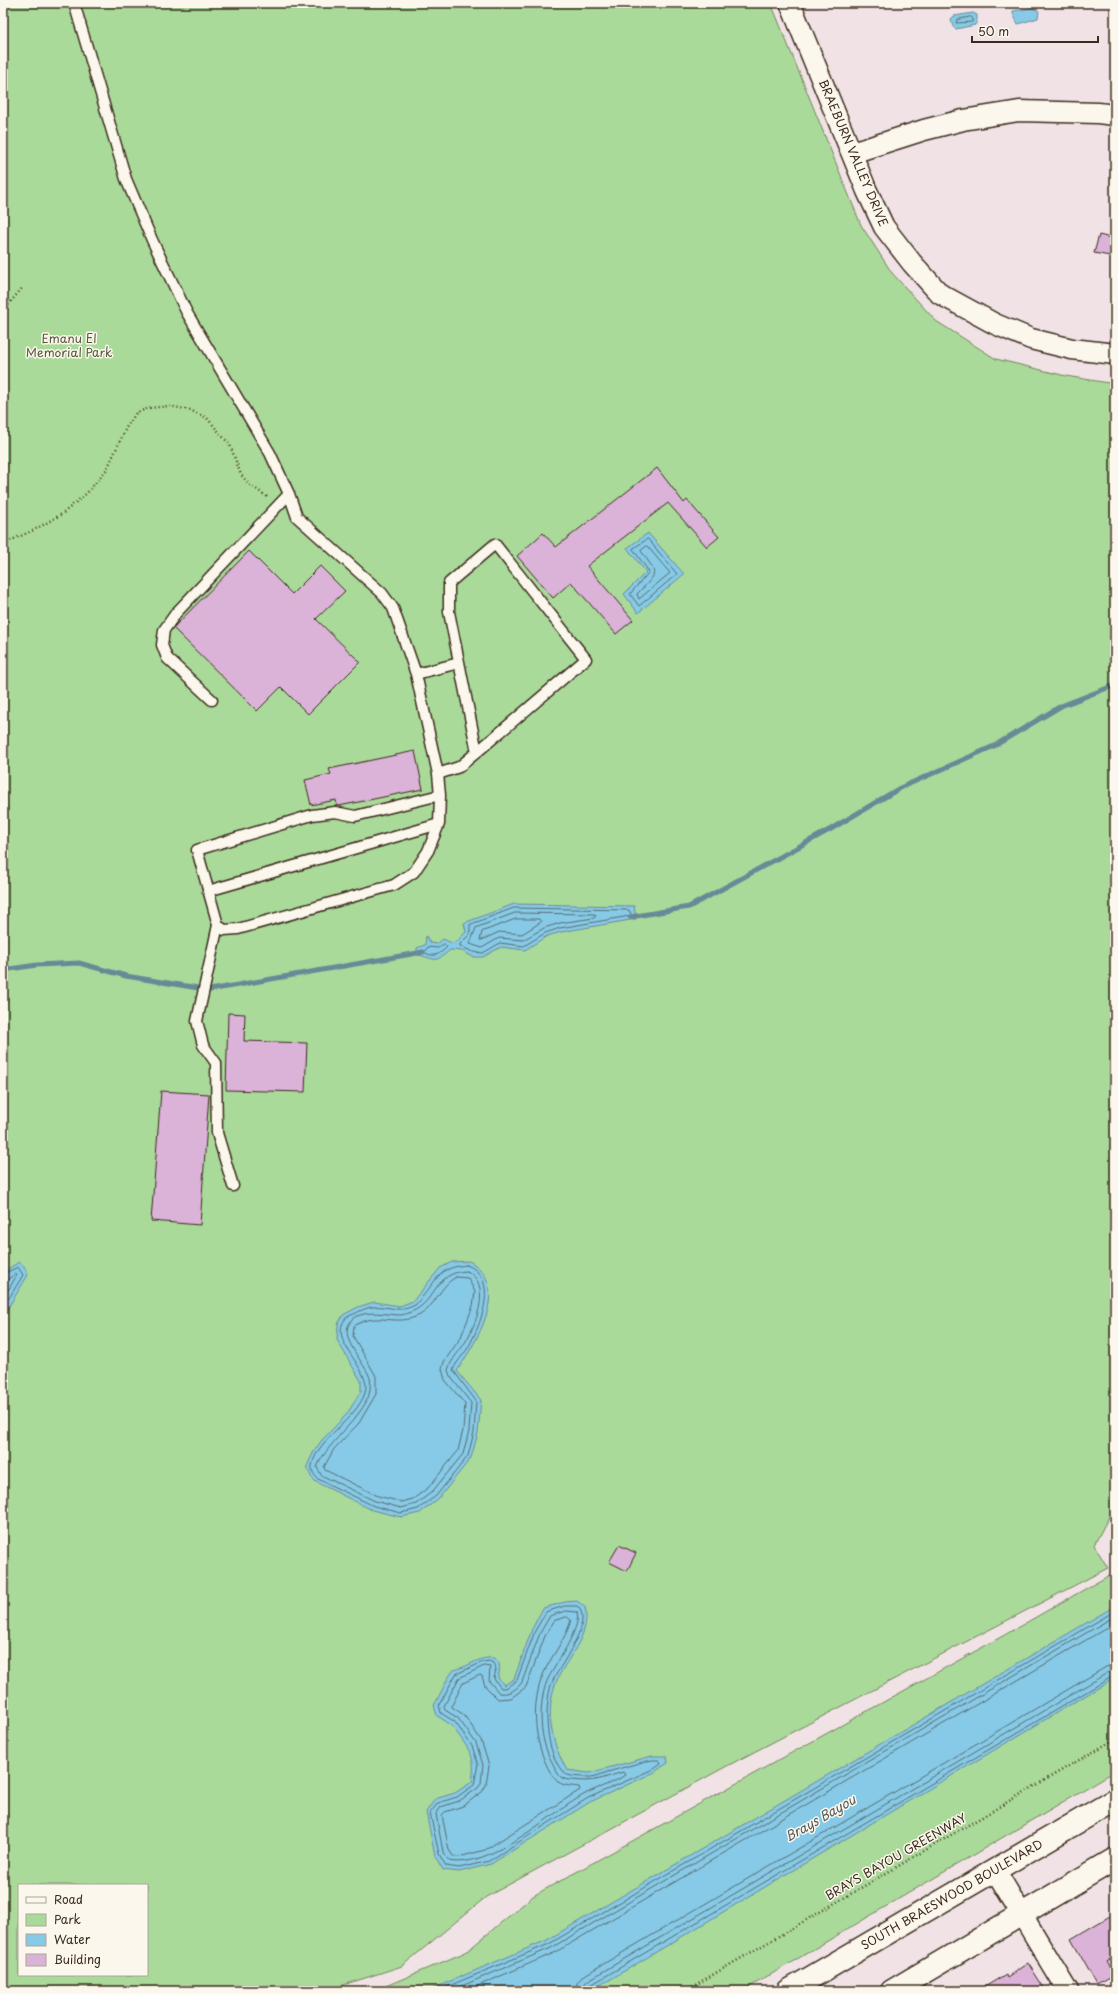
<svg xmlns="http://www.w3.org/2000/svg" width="1118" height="1994" font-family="'Playpen Sans',sans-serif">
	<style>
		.green { fill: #aada9a; stroke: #72825c; fill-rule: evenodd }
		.water { fill: #86cae7; stroke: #688a97 }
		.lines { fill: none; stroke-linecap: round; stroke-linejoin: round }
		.shore { stroke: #596a6e; stroke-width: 1 }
		.stream { stroke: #688a97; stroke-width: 5 }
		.building { fill: #dbb2d8; stroke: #3b2a1e }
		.service-casing { stroke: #3b2a1e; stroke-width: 13 }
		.minor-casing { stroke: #3b2a1e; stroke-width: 23 }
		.secondary-casing { stroke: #3b2a1e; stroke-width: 25 }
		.path { stroke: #3b2a1e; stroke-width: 2.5; stroke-dasharray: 1 3; stroke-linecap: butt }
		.service { stroke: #fbf7ec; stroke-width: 10 }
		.minor { stroke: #fbf7ec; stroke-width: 20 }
		.secondary { stroke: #fbf7ec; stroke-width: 22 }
		.labels { text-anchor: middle; stroke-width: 3; stroke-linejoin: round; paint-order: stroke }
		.street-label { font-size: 12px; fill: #3b2a1e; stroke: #fbf7ec }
		.park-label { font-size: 12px; fill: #57563d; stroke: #fbf7ec }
		.water-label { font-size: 13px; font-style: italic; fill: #525a5a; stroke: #fbf7ec }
	</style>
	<rect width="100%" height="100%" fill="#f1e2e6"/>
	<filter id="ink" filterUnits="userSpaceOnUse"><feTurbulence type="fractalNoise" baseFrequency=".025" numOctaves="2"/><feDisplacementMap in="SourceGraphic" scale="8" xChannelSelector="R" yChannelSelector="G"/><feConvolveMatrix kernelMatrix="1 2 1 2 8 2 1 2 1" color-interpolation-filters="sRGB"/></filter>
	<g filter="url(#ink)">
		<path class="green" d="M3 3H771L861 225 892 273 936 321 996 359 1066 376 1115 384V1505L1094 1545 1108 1568 727 1766 486 1897 402 1966 325 1991H3ZM19 1885H147V1975H19Z
			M1115 1572V1771L743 1991H374L466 1952 533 1896 1001 1637Z"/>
		<path class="water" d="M1032 8 1039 11 1038 18 1018 24 1013 14V11Z
			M973 13 977 15V21L975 25 956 29 953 27 951 19 954 16Z
			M648 533 684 574 638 613 624 594 646 572 627 548Z
			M514 904 634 906 636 919 561 932 547 936 525 950 501 947 483 957H473L462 951 450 950C432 966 435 957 417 955V948L425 945 426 936 430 943 437 944 443 939 452 943 457 941 466 932 464 923Z
			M469 1261C513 1285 476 1342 457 1371L481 1400 478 1433 471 1458 439 1498 420 1513 401 1517 372 1510 316 1482 311 1477 307 1466 314 1451 322 1440 347 1414 361 1391V1381L337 1340 338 1324 343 1315 358 1307 374 1302 400 1306 413 1301 440 1268 452 1262Z
			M19 1262 24 1266 28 1275 3 1316V1272Z
			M565 1602 577 1601 585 1607C592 1636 564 1660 555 1685 545 1714 552 1745 567 1770L589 1773 652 1756H667L668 1763 653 1773 590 1802 491 1864 459 1872 443 1870 435 1856 426 1812 435 1799 455 1793 472 1782C475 1760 473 1755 460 1737 451 1725 451 1724 437 1716L434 1705C440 1696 446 1680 452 1672 454 1669 461 1668 466 1666 481 1658 506 1648 498 1678L504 1685 514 1679 532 1629 543 1608Z
			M1115 1606V1678L611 1979 588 1991H427L547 1940Z"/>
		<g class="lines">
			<path class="shore" d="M971 17 973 19 972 22 956 23 957 20Z
				M648 539 677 574 639 606 630 594 649 572 633 549Z
				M647 546 670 573 639 599 637 594C658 572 659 576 641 551Z
				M514 908 629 910 631 914 630 916 560 928 545 933 524 946 500 943 483 953 473 952 460 946V944L470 934V925Z
				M515 913 594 914 596 916 594 918 560 923 544 928 523 940 499 938 482 948 470 944 476 928Z
				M516 919H539L541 922 522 934 499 932 482 940H480L482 932Z
				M444 944 447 947C439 955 433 958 424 952L428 947 438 948Z
				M467 1265C499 1278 482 1320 471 1342 467 1352 457 1360 453 1370L476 1401 474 1432 468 1456 436 1496 418 1509 401 1513 374 1506 318 1479C315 1476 311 1471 312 1466 317 1438 356 1420 365 1393 373 1368 326 1341 346 1318 348 1316 351 1315 354 1314 360 1311 367 1307 374 1307 389 1305 399 1314 415 1305 418 1303 420 1299 423 1296 439 1277 440 1267 467 1265Z
				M467 1271C492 1283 477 1322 466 1341 461 1350 451 1359 448 1370L450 1376 471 1403 469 1431 463 1454 432 1492 416 1504 401 1508 375 1501 321 1475 317 1467C327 1442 368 1413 370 1390 370 1386 371 1382 370 1378 365 1363 340 1339 349 1324 359 1307 385 1315 400 1315 404 1315 407 1313 411 1312 437 1302 433 1272 467 1271Z
				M3 1274 18 1267 23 1275 3 1308
				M456 1277 468 1278 475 1292 473 1306 461 1337 444 1362 442 1369 445 1380 465 1404 463 1430 458 1451 428 1488 413 1499 402 1502 378 1496 325 1470 324 1467 334 1449 359 1423 376 1394V1376L353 1336 354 1326C379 1310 394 1328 420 1315 435 1307 440 1285 456 1277Z
				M3 1279H8L15 1274 17 1275 3 1299
				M565 1606H577C596 1621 557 1668 551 1685 544 1709 545 1753 564 1773 568 1777 582 1777 587 1777 595 1778 603 1773 611 1771 625 1767 638 1763 652 1760H659L661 1763 651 1770 588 1798 489 1861 459 1868 446 1866 439 1854 430 1813 438 1803 457 1797 474 1785 478 1764 472 1746 455 1722 441 1713 439 1705 456 1674 483 1662 489 1661 493 1663 496 1669 494 1679 501 1688H506L517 1680 535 1631 546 1612Z
				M566 1611 577 1612C582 1628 554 1666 547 1681 538 1704 539 1740 552 1762 554 1766 557 1774 561 1777 565 1780 569 1780 573 1780 594 1783 603 1778 623 1772L625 1775C614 1783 599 1787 587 1793 551 1812 490 1870 449 1861L443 1852 436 1814 441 1807 459 1801 478 1788 481 1783 483 1765 476 1743 458 1718 445 1710 444 1706 459 1678 484 1666 490 1667 489 1681 499 1693C508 1695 518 1689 522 1682L540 1633 550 1616Z
				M567 1617 571 1620C565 1642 548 1659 541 1680 531 1709 535 1744 549 1770 552 1774 554 1779 558 1782 564 1786 572 1786 579 1787L580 1790 485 1850 459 1857 453 1856 449 1850 442 1815 445 1812 463 1806 482 1792 486 1785 489 1766 481 1740 464 1715 452 1707V1705L463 1683 480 1675 482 1676 485 1686 498 1699 511 1698 526 1687 545 1636 554 1621Z
				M437 1991 549 1944 1115 1611
				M450 1991 551 1948 1115 1616
				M466 1991 554 1953 1115 1623
				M576 1991 577 1983 583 1976 1106 1667 1115 1664
				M582 1991 583 1986 587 1981 1109 1672 1115 1670
				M587 1991 589 1986 1115 1675"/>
			<path class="stream" d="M630 917 689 907 831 829 900 788 994 746 1061 706 1115 685
				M3 970 37 965 79 963 126 976 210 990 423 952"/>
		</g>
		<path class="building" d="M1099 235 1115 239V257L1094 253Z
			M657 468 684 503 687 500 719 537 707 547 668 503 587 566 633 620 616 634 571 582 553 598 517 556 543 533 556 547Z
			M249 551 292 594 320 566 345 591 316 619 360 662 308 714 281 687 257 711 173 628Z
			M415 751 423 789 339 806H337L336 800 311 805 305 780 331 774 329 769Z
			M228 1013 245 1014 244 1041 307 1043 305 1092 226 1090Z
			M161 1091 209 1094 200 1225 151 1221Z
			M619 1545 636 1553 627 1571 609 1562Z
			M1115 1913V1956L1106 1961 1114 1975 1097 1985 1071 1939Z
			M1028 1963 1046 1991H978L1006 1974 1007 1977Z"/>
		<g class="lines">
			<g class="service-casing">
				<path id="service" d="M74 3 126 179 152 240 187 313 270 453 289 494 297 517 382 593 393 608 416 674 438 774 440 795 439 824 428 851 414 872 394 885 238 929 224 930 218 925 197 850 312 815 335 812 355 816 440 795
					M495 544 586 659 477 752 449 612V583Z
					M416 674 459 663
					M212 700 167 658 162 645 164 630 176 613 289 494
					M438 774 459 767 477 752
					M208 891 439 824
					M218 925 197 1021 203 1045 216 1063 217 1133 233 1186"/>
			</g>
			<g class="minor-casing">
				<path id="minor" d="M790 3 867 191 884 227 912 263 940 294 995 324 1031 339 1072 349 1115 354
					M852 153 924 130 963 120 1019 111 1098 113 1115 115
					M995 1870 1068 1991"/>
			</g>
			<g class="secondary-casing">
				<path id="secondary" d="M788 1991 1115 1800
					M892 1991 1115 1859"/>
			</g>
			<path class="path" d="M3 311 23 287
				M3 544 34 530 62 514 87 493 107 469 127 426 136 413 149 408 169 406 190 410 207 418 230 445 241 475 250 485 269 498
				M685 1991 1115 1739"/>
			<use href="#service" class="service"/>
			<use href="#minor" class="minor"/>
			<use href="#secondary" class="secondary"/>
		</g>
	</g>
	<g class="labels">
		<g class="street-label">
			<text transform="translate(853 153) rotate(67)" y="4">BRAEBURN VALLEY DRIVE</text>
			<text transform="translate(896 1857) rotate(-30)" y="4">BRAYS BAYOU GREENWAY</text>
			<text transform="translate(952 1895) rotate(-30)" y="4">SOUTH BRAESWOOD BOULEVARD</text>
		</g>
		<g class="park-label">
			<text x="69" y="343">Emanu El<tspan x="69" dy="14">Memorial Park</tspan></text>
		</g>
		<g class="water-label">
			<text transform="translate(820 1818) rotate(-30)" y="5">Brays Bayou</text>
		</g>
	</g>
	<rect width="1118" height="1994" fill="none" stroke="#fbf7ec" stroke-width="16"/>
	<rect x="8" y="8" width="1102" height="1978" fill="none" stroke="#3b2a1e" stroke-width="1.5" filter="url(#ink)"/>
	<rect x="18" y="1884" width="130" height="92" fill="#fbf7ec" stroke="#aea59a"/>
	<rect x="26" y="1897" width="20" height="6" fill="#fbf7ec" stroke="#aea59a"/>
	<text x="54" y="1904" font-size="12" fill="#3b2a1e">Road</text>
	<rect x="26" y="1914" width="20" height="12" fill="#aada9a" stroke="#aea59a"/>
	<text x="54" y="1924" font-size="12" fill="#3b2a1e">Park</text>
	<rect x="26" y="1934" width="20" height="12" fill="#86cae7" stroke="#aea59a"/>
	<text x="54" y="1944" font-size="12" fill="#3b2a1e">Water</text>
	<rect x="26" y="1954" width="20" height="12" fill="#dbb2d8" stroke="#aea59a"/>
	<text x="54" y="1964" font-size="12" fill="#3b2a1e">Building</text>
	<path d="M972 36v6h126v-6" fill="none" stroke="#3b2a1e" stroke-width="2"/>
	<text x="978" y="36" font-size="12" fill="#3b2a1e" stroke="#fbf7ec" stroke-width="3" paint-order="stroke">50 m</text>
</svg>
